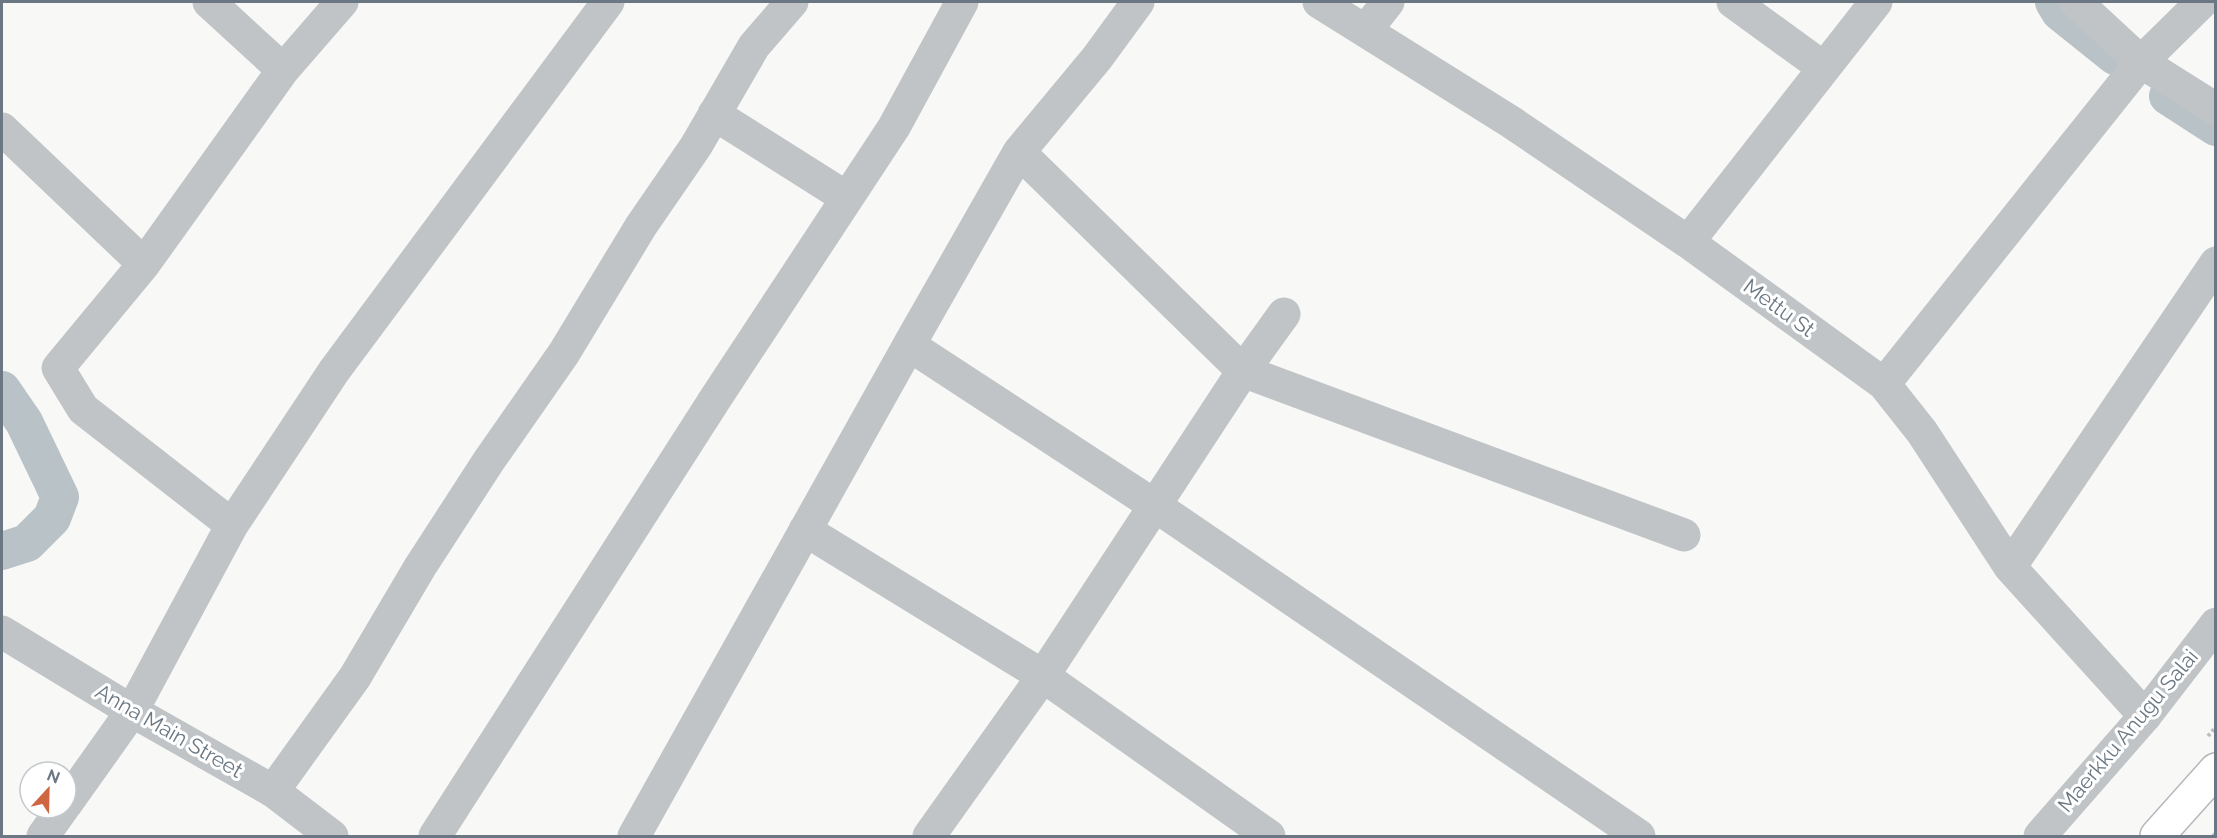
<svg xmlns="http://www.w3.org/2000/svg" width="2217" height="838" font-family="Raleway,sans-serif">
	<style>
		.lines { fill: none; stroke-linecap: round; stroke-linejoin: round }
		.canal { stroke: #b9c2c7; stroke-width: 38 }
		.primary-casing { stroke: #b4b8bb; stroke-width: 36 }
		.path { stroke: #babdbf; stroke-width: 4; stroke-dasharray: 3 3; stroke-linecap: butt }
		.minor { stroke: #c0c4c7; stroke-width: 33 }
		.tertiary { stroke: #c0c4c7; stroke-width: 33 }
		.primary { stroke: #fff; stroke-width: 33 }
		.labels { text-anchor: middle; stroke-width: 6; stroke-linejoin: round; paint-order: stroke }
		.street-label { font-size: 21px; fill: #6b7883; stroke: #fff }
	</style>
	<rect width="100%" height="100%" fill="#f8f8f6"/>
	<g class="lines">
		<path class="canal" d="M2054 2 2060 12 2115 56
			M2168 96 2216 127
			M2 390 24 422 60 497 52 518 27 543 2 551"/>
		<g class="primary-casing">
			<path id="primary" d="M2157 836 2216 770"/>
		</g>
		<path class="path" d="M2208 736 2216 727
			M2213 836 2216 833"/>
		<path class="minor" d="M209 2 283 70
			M1319 2 1511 122 1688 242 1884 384 1922 432 2010 567 2145 716
			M1733 2 1824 68
			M2076 2 2141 62 2216 109
			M1366 30 1388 2
			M714 114 847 198
			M2 129 144 264
			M1019 152 1097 58 1138 2
			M1688 242 1876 2
			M909 345 1019 152 1243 371 1684 535
			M1884 384 2141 62 2202 2
			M232 525 83 409 58 368 144 264 283 70 342 2
			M805 530 1043 676 1269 836
			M2010 567 2216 263
			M273 791 355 677 420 567 488 462 564 353 641 226 696 146 754 46 792 2
			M66 804 132 711 232 525 334 371 608 2
			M43 836 63 808
			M435 836 717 396 894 127 962 2
			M634 836 909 345 1154 505 1639 836
			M929 836 1043 676 1243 371 1284 314"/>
		<path class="tertiary" d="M2 632 132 711 273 791 332 836
			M2040 836 2145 716 2216 624"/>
		<use href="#primary" class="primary"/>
	</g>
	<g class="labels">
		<g class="street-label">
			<text transform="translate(1779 308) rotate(36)" y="7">Mettu St</text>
			<text transform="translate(169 731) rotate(30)" y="7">Anna Main Street</text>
			<text transform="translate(2128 731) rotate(-50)" y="7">Maerkku Anugu Salai</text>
		</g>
	</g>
	<rect width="2217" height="838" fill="none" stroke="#6b7883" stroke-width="6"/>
	<g transform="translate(48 790) rotate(22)"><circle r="28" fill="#ffffff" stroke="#c4c9cd" stroke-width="1.5"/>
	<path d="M0-4.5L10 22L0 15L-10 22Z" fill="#ce6741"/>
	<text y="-9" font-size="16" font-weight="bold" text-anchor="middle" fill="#6b7883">N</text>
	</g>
</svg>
